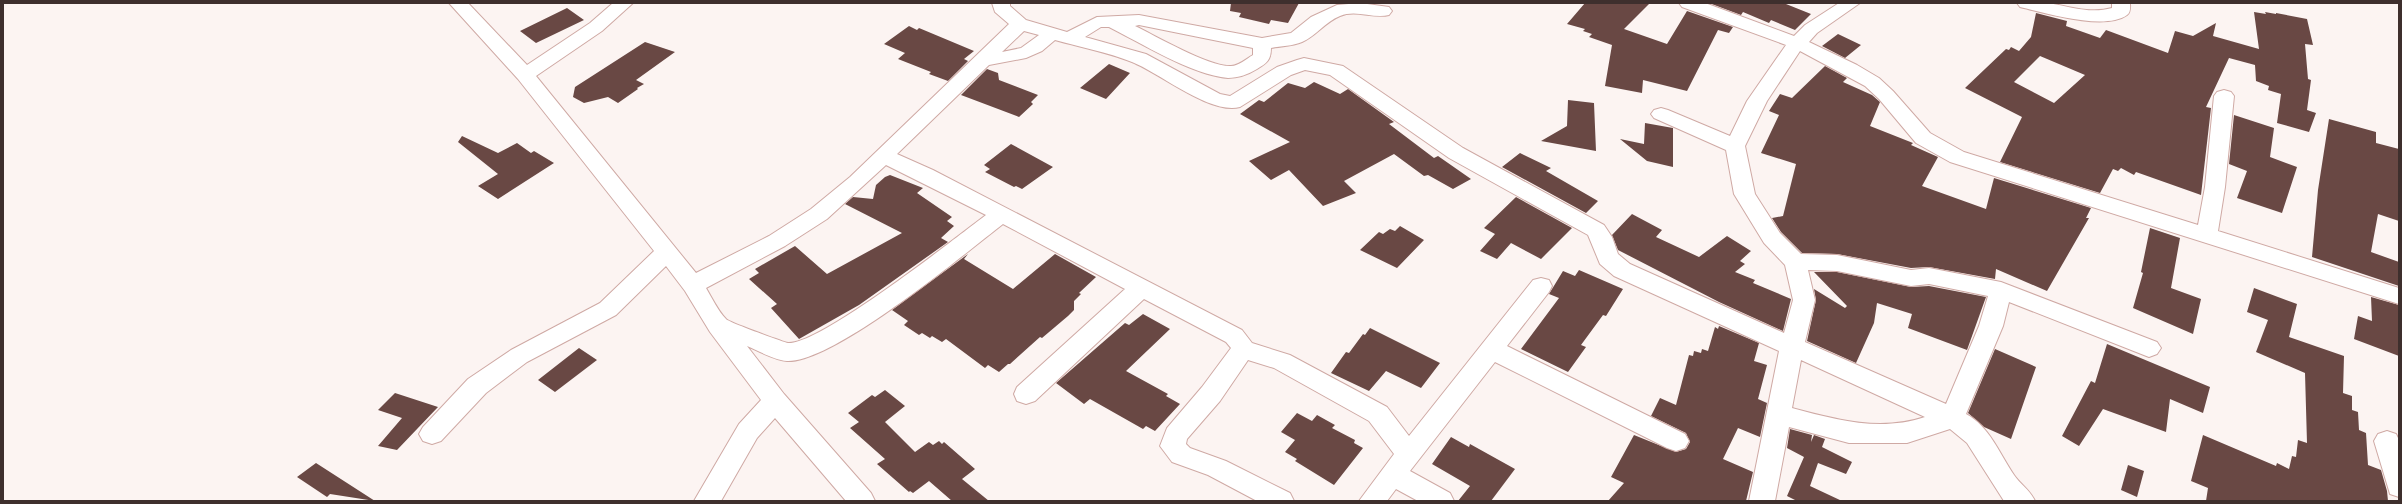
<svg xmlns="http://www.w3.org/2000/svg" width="2402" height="504" font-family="Poppins,sans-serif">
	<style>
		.building { fill: #694844; fill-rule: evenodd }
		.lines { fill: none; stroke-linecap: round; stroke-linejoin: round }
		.minor-casing { stroke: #cfa9a4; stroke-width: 2 }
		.minor { fill: #fff; fill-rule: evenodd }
	</style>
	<rect width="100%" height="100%" fill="#fcf4f2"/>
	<path class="building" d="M1231 3H1299L1288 23 1271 20 1269 24 1239 17 1241 13 1230 11Z
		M1585 3H1650L1624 29 1667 44 1687 11 1733 27 1729 33 1718 30 1687 91 1643 80 1642 93 1605 86 1612 45 1589 37 1592 34 1583 31 1585 29 1567 24Z
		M1709 3H1788L1786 4 1811 14 1795 30 1771 20 1769 23 1743 12 1741 15Z
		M567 8 584 20 536 43 520 31Z
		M2254 12 2266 14 2265 12 2276 14V13L2307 19 2313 45 2305 44 2308 79 2311 80 2307 110 2316 113 2309 132 2277 123 2281 94 2268 90 2269 86 2256 81 2255 65 2229 58 2206 107 2211 108 2201 195 2136 172 2134 175 2121 168 2118 171 2113 169 2100 193 2000 162 2022 117 1965 88 2006 49 2009 50 2011 47 2019 51 2031 37 2036 13 2067 21 2066 26 2100 38 2106 30 2168 53 2175 31 2193 36 2216 23 2213 36 2259 49ZM2040 56 2085 75 2054 103 2014 82Z
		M909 26 917 30 919 28 974 51 964 59 968 61 948 81 929 74 931 72 898 59 905 53 884 44Z
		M1838 34 1861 45 1845 58 1822 46Z
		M645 42 675 52 636 80 644 84 637 88 638 89 618 103 608 97 584 103 573 97 575 87Z
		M1109 64 1130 73 1106 99 1080 88Z
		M1825 66 1847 78 1843 82 1872 95 1880 102 1870 126 1913 143 1911 145 1938 157 1922 186 1986 209 1994 178 2091 208 2086 218H2089L2047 291 1996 269 1995 279 1929 267 1911 268 1837 254 1802 253 1781 232 1772 218 1783 216 1796 164 1761 153 1779 115 1769 111 1780 94 1792 98Z
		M987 69 998 73 999 80 1038 95 1031 102 1033 104 1019 117 961 95Z
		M1314 82 1340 94 1348 89 1394 122 1389 124 1434 158 1438 156 1471 179 1453 189 1428 175 1424 176 1394 154 1344 181 1356 193 1323 206 1289 170 1271 180 1249 161 1290 142 1240 114 1259 100 1264 102 1288 83 1305 88Z
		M1568 100 1594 103 1596 151 1541 141 1567 126Z
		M2234 115 2274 128 2270 157 2297 167 2282 213 2237 198 2247 171 2229 164Z
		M2329 119 2376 132V143L2399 149V221L2378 214 2371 252 2399 262V286L2312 257 2318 190Z
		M1645 123 1673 128V167L1647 161 1620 139 1644 144Z
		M462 136 498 153 517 143 531 153 534 151 554 163 498 199 478 186 498 174 458 142Z
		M1011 144 1053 167 1022 189 1016 186 1014 187 985 172 990 169 984 165Z
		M1520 153 1551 168 1546 171 1598 201 1586 213 1502 167Z
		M890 175 923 188 917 193 952 217 947 221 954 226 941 238 948 242 859 305 799 339 771 308 777 304 749 279 759 273 755 269 795 246 827 274 902 233 845 204 853 197 873 199 876 185 885 177Z
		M1516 197 1572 228 1541 259 1511 243 1497 259 1480 251 1495 234 1484 228Z
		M1632 214 1662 230 1656 237 1699 257 1727 236 1751 251 1740 261 1745 264 1735 272 1755 280 1753 283 1791 299 1783 331 1719 302 1618 250 1612 235Z
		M1400 226 1424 240 1397 268 1360 250 1379 232 1383 234 1390 229 1395 231Z
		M2150 228 2180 238 2171 288 2201 299 2193 334 2133 308 2143 273 2141 272Z
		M968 254 964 259 1013 289 1055 254 1096 277 1079 293 1081 294 1074 301V310L1068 316 1042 338 1040 337 1010 364H1008L999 372 988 365 985 368 946 339 942 342 932 336 930 338 922 333 919 335 904 325 908 321 892 310Z
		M1579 270 1623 289 1606 316 1603 315 1581 345 1586 347 1568 372 1521 349 1559 298 1549 294 1563 271 1575 276Z
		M1814 272H1837L1911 287 1929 286 1986 297 1967 350 1908 328 1912 314 1877 303 1874 323 1856 363 1807 341 1816 300 1814 289 1845 308 1847 306Z
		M2254 288 2297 304 2289 337 2344 356 2343 393 2352 396V410L2358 412 2359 430 2366 433 2368 465 2381 470 2387 491 2388 501H2206L2208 488 2191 481 2203 435 2276 466 2277 463 2289 469 2292 456 2296 457 2298 440 2307 443 2305 373 2256 352 2268 320 2247 312Z
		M2371 297 2399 305V356L2354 339 2358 316 2372 321Z
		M1143 314 1170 329 1126 371 1168 394 1166 396 1180 404 1155 431 1146 426 1143 429 1090 399 1084 404 1056 383 1125 323 1129 325Z
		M1719 326 1759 343 1754 361 1767 365 1758 399 1767 403 1760 437 1738 428 1723 459 1753 472 1746 501H1608L1624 483 1611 477 1634 435 1676 452 1686 449 1690 442 1686 433 1651 416 1660 398 1676 405 1689 355 1693 356 1694 351 1701 353 1702 349 1708 351 1715 327 1718 329Z
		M1370 328 1440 363 1421 388 1386 371 1369 391 1331 373 1346 352 1349 353 1363 334 1365 335Z
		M2107 344 2210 387 2203 413 2170 399 2166 432 2103 409 2079 446 2062 436 2091 381 2095 383Z
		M579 348 597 360 555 392 538 380Z
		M1995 349 2036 367 2011 439 1984 427 1968 413Z
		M885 390 905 406 885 422 915 452 929 442 933 445 939 441 942 444 944 442 975 469 962 479 989 501H952L929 481 913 493 910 491 909 492 877 464 885 459 850 428 859 422 848 413 872 395 875 397Z
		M395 393 438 407 397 450 378 446 402 418 378 410Z
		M1297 413 1312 421 1317 415 1335 425 1332 428 1355 440 1354 443 1363 448 1334 485 1295 461 1297 459 1285 452 1295 440 1281 432Z
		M1790 429 1812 435 1811 442 1814 435 1825 439 1822 447 1852 462 1846 474 1818 463 1810 486 1842 501H1797L1787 496 1804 457 1787 448Z
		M1451 437 1469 447 1470 444 1515 469 1491 501H1458L1470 486 1432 464Z
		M316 463 375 501 330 494 327 497 297 477Z
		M2128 465 2144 471 2137 497 2121 490Z"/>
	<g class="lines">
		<g class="minor-casing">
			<path id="minor" d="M449 3H468L527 65 590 23 613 3H633L602 31 536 76 696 273 769 236 811 209 850 177 1009 24 995 12 992 3H1010V6L1026 20 1067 32 1097 17 1139 15 1262 38 1291 33 1311 17 1337 5 1360 3 1389 7 1392 11 1389 15C1373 19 1356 9 1340 16 1325 22 1316 36 1302 42 1293 46 1281 46 1271 48 1271 60 1267 63 1257 69 1249 74 1238 78 1228 78 1192 75 1141 43 1109 27H1101L1085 37 1146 54 1220 94 1230 96 1277 67 1297 60 1304 58 1343 66 1463 148 1604 225 1612 237 1618 254 1630 264 1784 333 1793 300 1785 265 1764 243 1734 194 1726 150 1654 118 1651 114 1654 110 1661 108 1668 110 1730 136 1747 101 1786 45 1682 7 1679 3H1705L1794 36 1805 25 1839 3H1860L1817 33 1809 42 1857 65 1879 78 1893 91 1930 133 1964 152 2198 225 2205 187 2214 96 2217 92 2224 90 2231 92 2234 96 2225 187 2218 231 2399 288V304L1950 162 1916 143 1879 99 1865 86 1800 51 1767 101 1745 146 1755 194 1780 233 1801 254 1837 255 1911 270 1929 268 2001 282 2157 342 2161 348 2157 354 2149 357 2009 302 2003 326 1966 414C1990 427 1999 453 2014 475 2020 484 2030 490 2035 501H2004L1967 443 1950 429 1907 443H1849L1789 427 1775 501H1749L1779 351 1614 276 1600 264 1588 235 1449 158 1330 75 1305 70 1291 75 1240 107C1210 115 1160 73 1132 62 1107 52 1080 47 1055 40L1042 51 1026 58 989 65 897 154 933 170 1242 330 1252 343 1290 355 1387 407 1409 436 1533 280 1541 278 1549 280 1552 286 1549 292 1507 346 1685 434 1689 441 1685 448 1676 451 1667 448 1495 362 1410 471 1450 493 1454 501H1418L1396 489 1387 501H1359L1394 454 1369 421 1274 368 1248 360 1220 401 1187 439 1186 444 1190 448 1226 461 1290 493 1294 501H1257L1208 475 1172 462 1160 446 1167 428 1202 387 1231 348 1226 342 1144 299 1035 401 1026 404 1017 401 1014 394 1017 387 1125 289 1003 224C962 256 833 363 787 361 774 360 759 351 747 346L784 394 871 493 875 501H846L775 418 757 438 721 501H694L739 424 761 400 710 332 685 291 666 266 616 315 527 362 486 393 441 441 432 444 423 441 419 434 423 427 468 379 511 350 600 303 654 251 518 79ZM1139 25 1253 48V55C1246 59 1239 66 1231 66 1209 67 1156 36 1135 26ZM1024 31 1039 35 1021 48 1002 52ZM886 165 986 215C954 239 820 345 788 343 783 342 728 322 726 319 718 311 712 298 706 288L785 246 827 219ZM1808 270 1837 271 1911 286 1929 284 1988 296 1979 326 1946 404 1805 342 1815 300ZM1801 360 1925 417C1880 432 1837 420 1792 408Z
				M2017 3C2027 3 2039 2 2049 3 2070 7 2091 14 2112 8V3H2130C2130 7 2131 12 2127 15 2105 31 2045 13 2020 7Z
				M2387 431 2396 434 2399 440V497L2390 494 2374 441 2378 434Z"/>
		</g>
		<use href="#minor" class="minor"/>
	</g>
	<rect width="2402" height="504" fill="none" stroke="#3e2f2d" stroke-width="8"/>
</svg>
